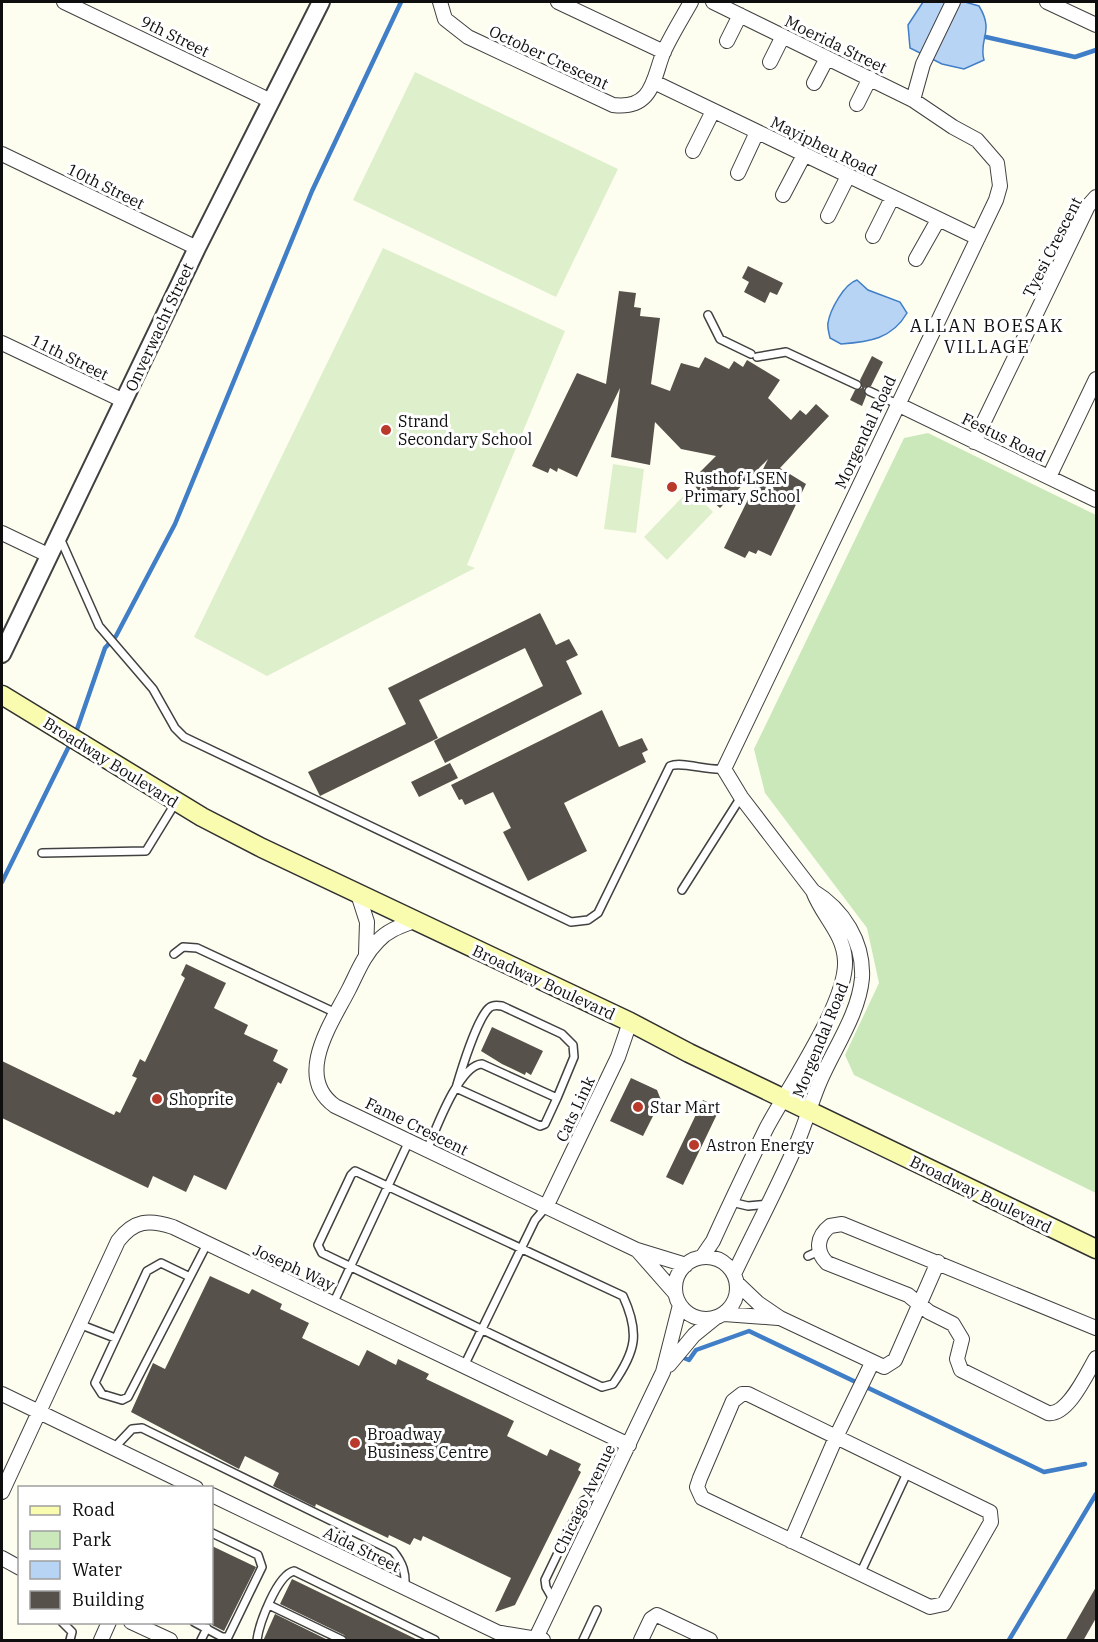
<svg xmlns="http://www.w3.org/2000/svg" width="1098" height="1642" font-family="'IBM Plex Serif',serif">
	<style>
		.green { fill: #cbe8bb }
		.pitch { fill: #deefcc }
		.water { fill: #b7d4f4; stroke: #407ec8; stroke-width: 1.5 }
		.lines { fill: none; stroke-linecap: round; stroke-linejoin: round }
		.stream { stroke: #407ec8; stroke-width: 4.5 }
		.building { fill: #57514b }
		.service-casing { stroke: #414141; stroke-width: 10 }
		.minor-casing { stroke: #414141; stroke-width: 16 }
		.tertiary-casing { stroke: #414141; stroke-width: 20 }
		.secondary-casing { stroke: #303030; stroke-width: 21 }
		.service { stroke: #fff; stroke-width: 7 }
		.minor { stroke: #fff; stroke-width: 14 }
		.tertiary { stroke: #fff; stroke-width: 16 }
		.secondary { stroke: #f9fcae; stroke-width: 18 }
		.poi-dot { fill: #b9392b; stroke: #fff; stroke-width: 2 }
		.labels { text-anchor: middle; stroke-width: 6; stroke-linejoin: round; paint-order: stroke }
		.street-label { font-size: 16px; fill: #0e0e0e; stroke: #fff }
		.poi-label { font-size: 16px; fill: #0e0e0e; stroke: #fff; text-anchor: start }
		.neighbourhood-label { font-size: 18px; letter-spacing: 1.5px; fill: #0e0e0e; stroke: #fff }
	</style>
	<rect width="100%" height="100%" fill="#fefef0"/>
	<path class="green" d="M928 433 1096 515V1193L854 1075 845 1055 879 983 867 928 765 793 754 749 904 438Z"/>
	<path class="pitch" d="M415 72 618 169 556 297 353 200Z
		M383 248 565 331 467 565 475 568 267 676 194 637Z
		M613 464 644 469 636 533 604 529Z
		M690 489 713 512 667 560 644 537Z"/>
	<path class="water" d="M923 2H965L979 6C995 32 978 39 984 60L964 69 942 64 910 48 908 25Z
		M857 280 868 290 900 302 907 313C892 339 869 342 841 344L830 338C829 333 827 327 828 323 830 310 844 284 857 280Z"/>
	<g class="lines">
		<path class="stream" d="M986 37 1075 57 1096 50
			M75 735 105 648 116 636 175 524 312 191 401 2
			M2 882 71 742
			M684 1358 689 1360 696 1350 749 1331 1044 1472 1085 1464
			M1009 1640 1096 1494"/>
	</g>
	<path class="building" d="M748 266 783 283 777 295 770 292 765 303 744 292 749 282 742 278Z
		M619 291 636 293 634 307 641 308 640 316 660 318 651 384 670 391 681 363 699 368 705 357 729 369 734 361 743 367 747 360 780 380 768 398 791 420 800 410 806 415 816 404 829 416 780 468 806 484 771 556 758 550 756 554 749 551 745 558 724 548 768 459 720 508 711 500 708 503 691 481 716 456 681 449 655 422 650 465 611 457 620 388 577 477 558 468 557 472 550 468 548 473 532 466 577 373 606 384Z
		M872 356 883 362 871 386 864 388 866 396 862 406 850 400 855 390 862 388 860 380Z
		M540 613 556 645 569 639 578 655 566 661 582 694 445 763 434 741 543 686 525 648 419 700 438 738 320 796 308 772 406 724 388 688Z
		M602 710 619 747 642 738 648 750 642 753 646 762 564 803 587 851 528 881 503 832 511 828 493 792 465 805 462 799 459 800 451 785Z
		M450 763 458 778 419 797 411 782Z
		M186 964 226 983 214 1008 248 1025 244 1034 278 1050 273 1061 288 1069 281 1084 278 1082 226 1190 194 1175 186 1192 153 1176 148 1188 2 1118V1061L114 1115 116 1111 120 1113 137 1078 132 1076 140 1059 145 1062 185 978 181 975Z
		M492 1027 543 1051 531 1075 526 1072 525 1075 502 1064 481 1051Z
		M631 1078 657 1090 661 1100 643 1136 610 1121Z
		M703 1100 720 1108 683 1185 666 1177Z
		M210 1276 249 1294 252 1289 282 1304 280 1309 309 1323 302 1338 359 1366 367 1350 396 1365 398 1359 429 1374 426 1379 514 1421 507 1436 547 1456 550 1449 581 1464 578 1470 581 1472 515 1605 495 1612 511 1578 423 1536 421 1541 414 1538 410 1545 389 1535 388 1538 316 1504 315 1507 273 1486 279 1473 245 1456 239 1469 131 1412 153 1363 165 1369Z
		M212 1546 256 1567 224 1631 212 1625Z
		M292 1579 420 1641H348L344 1635 280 1604Z
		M1096 1587V1618L1083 1641H1065Z
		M275 1614 330 1641H263Z"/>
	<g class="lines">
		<g class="service-casing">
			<path id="service" d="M708 315 720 339 751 354
				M757 357 786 352 857 385
				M869 391 897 404
				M60 538 99 626 153 689 175 728 184 737 571 922 588 920 598 913 670 766C682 761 707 771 724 769
				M42 853 146 851 176 802
				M682 890 741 797
				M174 954 183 947 197 948 336 1013
				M456 1088 540 1126 545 1124 557 1098
				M427 1150C436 1129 459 1065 482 1064L557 1098 574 1057 573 1045 562 1034 502 1006C497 1005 492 1005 489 1008 477 1019 461 1071 456 1088
				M355 1171 623 1296C640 1333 636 1351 613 1384L602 1387 322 1253 318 1245 351 1175Z
				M731 1202 748 1206 768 1204
				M808 1256 819 1251
				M190 1277 161 1263 147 1271 95 1383 102 1394 122 1400 128 1397 207 1244
				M333 1304 409 1141
				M79 1324 115 1338
				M464 1366 535 1220 546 1207
				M114 1448 132 1429 142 1428 148 1431 393 1551C403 1563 406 1573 405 1588
				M860 1574 908 1471
				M554 1601 546 1587 545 1580 583 1501 590 1497 604 1495
				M269 1605 342 1640
				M62 1622 72 1632 70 1640
				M194 1622 222 1637H228L262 1567 258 1555 212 1533
				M201 1640 207 1628
				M257 1640C259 1624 277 1575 294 1571L435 1640
				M583 1640 597 1610"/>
		</g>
		<g class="minor-casing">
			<path id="minor" d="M64 2 271 101
				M440 2 445 19 468 37 613 105C654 110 653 77 664 51 672 34 682 18 691 2
				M558 2 664 52
				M1047 2 1096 25
				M727 41 740 15
				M770 62 783 36
				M656 83 978 238
				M814 83 827 58
				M913 100 923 64 953 2
				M857 104 870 78
				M693 151 713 111
				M2 154 197 248
				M738 173 757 132
				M783 195 804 155
				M828 216 848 176
				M873 236 892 198
				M916 259 938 220
				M2 343 124 401
				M897 404 1096 500
				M974 442 1088 206 1096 197
				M1049 477 1096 379
				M2 533 48 555
				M358 894 367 922 366 954
				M414 921C401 926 388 930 378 941 364 955 358 971 349 989 333 1021 293 1076 335 1106L637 1250 686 1265
				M546 1207 618 1057 630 1022
				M638 1251 675 1293
				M675 1288a31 31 0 1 1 62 0a31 31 0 1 1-62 0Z
				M702 1257 713 1241C730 1203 748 1166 766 1129 787 1089 847 1003 845 961 844 933 822 916 813 891L741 797 724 769 996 200 1000 186 997 163 977 140 953 127 913 100 713 2
				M734 1274C755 1230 778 1187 797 1143 806 1122 812 1099 821 1079 835 1047 859 1013 862 978 864 942 843 909 813 891
				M737 1283 758 1303 780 1318 884 1367 895 1360 938 1262
				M724 1314 778 1318
				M1096 1328 842 1224 830 1226C817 1236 815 1251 827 1263L908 1295 929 1312 953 1324 962 1339 957 1359 961 1370 1048 1413C1068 1416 1087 1373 1096 1358
				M669 1365 694 1335 715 1318
				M2 1394 196 1488
				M742 1394H748L990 1512 991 1522 944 1604 930 1607 702 1498 697 1487 700 1478 733 1401Z
				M2 1492 118 1241C134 1220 149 1219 173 1227L629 1445
				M212 1495 499 1633 510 1640
				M791 1541 837 1435 872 1363
				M2 1558 20 1568
				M131 1622 170 1640
				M501 1633 543 1640
				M101 1640 109 1622
				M535 1640 663 1372 680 1305
				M641 1640 651 1619 657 1615 710 1640"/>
		</g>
		<g class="tertiary-casing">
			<path id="tertiary" d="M2 654 197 248 321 2"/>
		</g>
		<g class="secondary-casing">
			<path id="secondary" d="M2 695 202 817 262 848 630 1022 689 1053 1096 1249"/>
		</g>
		<use href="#service" class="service"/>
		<use href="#minor" class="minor"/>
		<use href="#tertiary" class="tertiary"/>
		<use href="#secondary" class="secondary"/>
	</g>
	<g class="poi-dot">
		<circle cx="386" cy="430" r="6"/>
		<circle cx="672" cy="487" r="6"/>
		<circle cx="157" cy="1099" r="6"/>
		<circle cx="638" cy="1107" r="6"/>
		<circle cx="694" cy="1145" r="6"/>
		<circle cx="355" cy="1443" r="6"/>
	</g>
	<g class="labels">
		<g class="street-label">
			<text transform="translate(175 36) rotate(26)" y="6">9th Street</text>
			<text transform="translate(836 44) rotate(26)" y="6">Moerida Street</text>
			<text transform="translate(549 57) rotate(25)" y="6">October Crescent</text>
			<text transform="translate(824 146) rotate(26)" y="6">Mayipheu Road</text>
			<text transform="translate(106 186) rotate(26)" y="6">10th Street</text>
			<text transform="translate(1052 247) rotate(-63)" y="6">Tyesi Crescent</text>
			<text transform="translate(159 327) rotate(-65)" y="6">Onverwacht Street</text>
			<text transform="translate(70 357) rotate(26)" y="6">11th Street</text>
			<text transform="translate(865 432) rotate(-65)" y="6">Morgendal Road</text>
			<text transform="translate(1004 437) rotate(26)" y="6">Festus Road</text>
			<text transform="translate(111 762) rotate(32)" y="6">Broadway Boulevard</text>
			<text transform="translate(544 982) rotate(25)" y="6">Broadway Boulevard</text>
			<text transform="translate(820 1040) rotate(-68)" y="6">Morgendal Road</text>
			<text transform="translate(575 1109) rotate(-65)" y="6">Cats Link</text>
			<text transform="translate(417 1126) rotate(26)" y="6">Fame Crescent</text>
			<text transform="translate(981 1194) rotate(26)" y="6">Broadway Boulevard</text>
			<text transform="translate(294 1267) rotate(25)" y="6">Joseph Way</text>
			<text transform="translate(584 1499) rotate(-64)" y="6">Chicago Avenue</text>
			<text transform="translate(362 1549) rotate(26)" y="6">Aida Street</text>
		</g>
		<g class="poi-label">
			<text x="398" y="427">Strand<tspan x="398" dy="18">Secondary School</tspan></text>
			<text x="684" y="484">Rusthof LSEN<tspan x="684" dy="18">Primary School</tspan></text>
			<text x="169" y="1105">Shoprite</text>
			<text x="650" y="1113">Star Mart</text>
			<text x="706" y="1151">Astron Energy</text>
			<text x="367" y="1440">Broadway<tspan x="367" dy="18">Business Centre</tspan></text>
		</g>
		<g class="neighbourhood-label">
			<text x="987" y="332">ALLAN BOESAK<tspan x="987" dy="21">VILLAGE</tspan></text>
		</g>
	</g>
	<rect width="1098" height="1642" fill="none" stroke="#0e0e0e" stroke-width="6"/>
	<rect x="18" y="1486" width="195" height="138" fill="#ffffff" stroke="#9f9f9f" stroke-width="1.5"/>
	<rect x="30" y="1506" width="30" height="9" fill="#f9fcae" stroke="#9f9f9f" stroke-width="1.5"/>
	<text x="72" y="1516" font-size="18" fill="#0e0e0e">Road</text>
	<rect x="30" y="1531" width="30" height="18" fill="#cbe8bb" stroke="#9f9f9f" stroke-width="1.5"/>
	<text x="72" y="1546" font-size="18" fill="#0e0e0e">Park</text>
	<rect x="30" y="1561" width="30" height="18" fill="#b7d4f4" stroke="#9f9f9f" stroke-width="1.5"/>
	<text x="72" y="1576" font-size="18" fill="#0e0e0e">Water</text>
	<rect x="30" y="1591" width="30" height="18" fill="#57514b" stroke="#9f9f9f" stroke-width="1.5"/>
	<text x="72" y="1606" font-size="18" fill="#0e0e0e">Building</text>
</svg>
